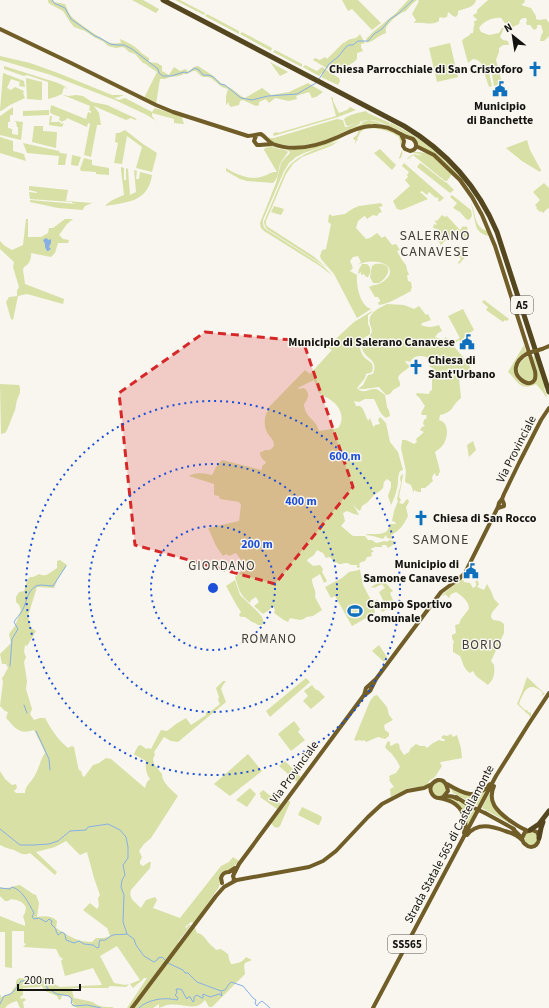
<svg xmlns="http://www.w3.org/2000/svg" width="549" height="1008" font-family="'Source Sans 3',sans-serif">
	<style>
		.green { fill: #d8e0a5; fill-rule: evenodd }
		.water { fill: #87afe5 }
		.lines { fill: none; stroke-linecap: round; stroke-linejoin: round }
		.stream { stroke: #87afe5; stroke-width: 1 }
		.major { stroke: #705d27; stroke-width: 4 }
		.highway { stroke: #54461e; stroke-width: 5 }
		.major-bridge { stroke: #705d27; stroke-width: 4 }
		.marked { fill: #d62828; fill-opacity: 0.2; stroke: #d62828; stroke-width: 3; stroke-dasharray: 8 5; stroke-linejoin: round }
		.ring { fill: none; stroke: #1d4ed8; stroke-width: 2; stroke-dasharray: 2 4 }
		.labels { text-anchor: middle; stroke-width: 3; stroke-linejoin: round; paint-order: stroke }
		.shield { fill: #f8f6ee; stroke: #585753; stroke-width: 1 }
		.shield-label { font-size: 11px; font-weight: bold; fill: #141310 }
		.poi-label { font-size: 12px; font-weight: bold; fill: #141310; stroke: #f8f6ee; text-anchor: end }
		.street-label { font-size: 12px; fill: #141310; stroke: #f8f6ee }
		.neighbourhood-label { font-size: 13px; letter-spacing: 1px; fill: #413f38; stroke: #f8f6ee }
		.quarter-label { font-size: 14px; letter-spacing: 1px; fill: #413f38; stroke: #f8f6ee }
		.centre { fill: #1d4ed8; stroke: #f8f6ee; stroke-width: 2 }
		.ring-label { font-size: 12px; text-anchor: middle; font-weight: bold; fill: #1d4ed8; stroke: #f8f6ee; stroke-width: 3; stroke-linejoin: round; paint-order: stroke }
	</style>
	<rect width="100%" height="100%" fill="#f8f6ee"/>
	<path class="green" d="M48 0H53L54 2 65 4C67 8 68 12 71 16 76 22 104 41 111 43 114 44 118 43 121 43L120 39C125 41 131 44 135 47 140 51 143 55 149 58V62L157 63 162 66V71L169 75 174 67 180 71 186 69 188 72 194 67 198 66 212 75 221 83 232 89 241 96 245 98 262 88 269 93 271 95 289 92 308 83 323 92 316 97 312 98 309 92 296 96 297 99 289 101 275 98 269 103 266 99 259 102V105L256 106 243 100 240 101 239 105 231 107 229 105V102L226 105V96L228 89 222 87 211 78 208 77H204L201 76 196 71H193L187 74H184L179 76 170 77 165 79H160L156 104 144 98 157 72 148 66 146 64 143 63 135 54 129 52 125 48 122 47 116 48 108 46 104 42 94 37 85 31 74 27 70 22 63 11 50 4 48 2Z
		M132 0H143L159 9 156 13Z
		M175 0H180L205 13 204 15Z
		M342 0H358L381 23 372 30 352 9 348 11Z
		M408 0H417L412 4 406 11C401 12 390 21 387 26 385 29 386 29 386 33 379 35 374 41 367 43L366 39 374 31 395 14Z
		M418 0H476C474 8 465 8 458 11V14L456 17 453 16 448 12 447 17 443 18 441 17 439 18V21C432 26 423 22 414 23L416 20 412 14 419 1Z
		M488 0H525L524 3 522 4V5L524 6 531 8 536 16V19L539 20 546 19 549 23V36L544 41H540L541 36 543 32 541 25H537V28L534 30 530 25H527L526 23 527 20 526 18H523L520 20 519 24C517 25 515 26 513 27 507 29 505 22 501 18 494 17 483 21 479 28L481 32 489 35 499 33 502 28H504L500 37 503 40 508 41 509 45H503L499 48V52L496 60 501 79V85L494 86 492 74 490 67 488 68 492 86 489 87 484 72 480 73 478 68 481 65H482C480 61 477 59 473 59L468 63 462 41C464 37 469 37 471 33H473L474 25 475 24 474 23V21H476L477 19 474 17 473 15 477 13V10Z
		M207 14 239 31V34L205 16Z
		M242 32 272 48 271 51 240 34Z
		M360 34 365 43 361 44V47L363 51 357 53V59L354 62 349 65 338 68 333 72 313 60 315 58 320 60 325 57 327 59 343 43C345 43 346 41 348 40 353 38 357 39 360 34Z
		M450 43 458 77 437 82 429 48Z
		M275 50 302 64V67L273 52Z
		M0 56 30 63 58 73 112 95H124L119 97 114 98 119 100 125 98 152 112 155 108 183 117 182 118 184 124 174 123V119L152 113V116L158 124 161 129 156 121 147 115 115 100 51 75 0 60Z
		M270 62 288 72 280 76Z
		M305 65 317 71 322 67 339 78 340 81 338 85 321 77 323 74 322 73 319 76 303 67Z
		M4 66 58 83 66 87 67 89H66V88L64 87 62 94 55 97 48 99V82L27 75 24 76 4 69Z
		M3 73 24 81 25 87 19 86 20 82 11 79 7 88 11 90 15 87 24 91 23 93 25 98 10 105 1 111H0Z
		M26 78 42 82V100L27 99Z
		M63 95H64L68 96 76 95 83 96 92 102 107 105 137 119 135 120 131 118 126 120 94 106 99 113 101 125H97L91 157 84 155 90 124 88 123 87 127 67 118 66 120 63 121V122L59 120 60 117 52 114 50 112 51 105 86 119 88 112 91 113V111L89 110 90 106Z
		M331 97 333 98V101L339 113 347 110 350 107 356 110 338 117 280 134 274 136 273 134 274 133 277 132 278 133 336 116Z
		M13 107V115H10V122H8V128L12 129V134L18 135V127H17L16 122 14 121 23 122 21 140 0 135V116Z
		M49 110V115L23 116V111Z
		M366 111 368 113 390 123 389 126C385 125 383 123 380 122 369 117 358 122 348 126L346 125 344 119C350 114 358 113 366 111Z
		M50 116H52L51 122H58V121L62 124 64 123 62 127 49 125Z
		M337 119 343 120 345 127H347L359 122 361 123C338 136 312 149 285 145 275 144 272 143 266 136L270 138H274Z
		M370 120 378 122 383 125C368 123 357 128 344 133L352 128 362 124V122Z
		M391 123C419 137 447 157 465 183L434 153 419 146 409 136 399 130 389 126Z
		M34 126H43V131L57 132 56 148 32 142Z
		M375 127C381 128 398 131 401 137 402 140 401 144 401 147 403 152 403 154 400 159L399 158 402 150 399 137C392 131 366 123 360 133 359 135 358 137 357 139L358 140 356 141V144L355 141 356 140H354L353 138 357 135 359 130Z
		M125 130 143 144 157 153 152 172 136 168 142 147 127 136 122 164 114 163 118 143 115 142 116 133H119Z
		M0 137 13 141V151L24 154 26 161 0 153Z
		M343 137 330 144 304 153 296 157 289 163 284 171 263 220C263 225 263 227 267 230L314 260 324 267 333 276 320 266 264 231 261 228 260 223 276 183 281 163 284 159 290 153 289 151C281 147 272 147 263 146L269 145 280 147 324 144Z
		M527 140 530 150 541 170 540 172 522 161 506 148Z
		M339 141 331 146 302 157 293 164 286 174 266 221V225L268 227 313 256 326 267 267 229 265 226 264 222 285 172C296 153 320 149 339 141Z
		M23 143 59 151 60 153 67 154 65 165H58L59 156 27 153Z
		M271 147 285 150 288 152C286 156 282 159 280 164 278 171 279 177 273 183L247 181 240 179 226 171V168C237 175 251 181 264 176 270 174 270 172 277 172L264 150 265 148Z
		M380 149 396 165 392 170 374 153Z
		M414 152H419L425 153 426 152 434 157 452 174 447 181H445L413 155 408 159H407C412 153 415 154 422 156L419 154 413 153Z
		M72 155 81 157 78 166 71 165Z
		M84 158 92 160V165L109 168V175L96 174V172L81 171 80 169Z
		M404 163 444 198 439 202 438 200 439 199 437 197 436 198 429 192 427 195 422 191 420 192 428 199 404 209 401 210 397 209 393 201 410 186 405 180 408 177 407 175 409 172 402 166Z
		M420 163 422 164 445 182H446L454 190 450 193 417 167Z
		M121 167 124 168V180H126V168L128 169 130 195 136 192 134 170 137 171 136 179H139L140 172 152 175C148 202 128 202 105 206 110 200 117 198 124 195L121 170Z
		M544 183 549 188V209L548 208 543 213 541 211 540 212 536 208 537 207 535 205 540 200 533 192Z
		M29 186 68 190 66 201 92 203C88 205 84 205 83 210L58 208 30 202V200L76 204 72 203V202L30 199 29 192 37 193V192L29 190Z
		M452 195 471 210 472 216 469 220 466 219 460 212 453 208 457 203 450 197Z
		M381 203 383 206 379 207 382 212 379 213 377 216 373 215 367 219 365 216 363 217 358 221 356 228 366 239 370 238 377 233 382 238 385 236 392 245 396 244 400 250 397 251 402 260 406 265 407 270 409 275H407L408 281 411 282 412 288 411 289V291C401 296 389 304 379 305L378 302H380V300L378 297H375L369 287C375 284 381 285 386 279 389 277 390 274 390 271 388 259 365 260 358 265L361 262 358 256 353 257 350 261 353 268 350 271 357 275C356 285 360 306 371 309L357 318 334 274 321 259 320 256 322 250 326 249 331 224 328 222 329 215 330 214 332 216 345 214 352 209 359 206Z
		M471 203C476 214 474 228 488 231V236C482 234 478 232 476 226Z
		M274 206 284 209 281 215 271 212Z
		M442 215 445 217 447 216 460 230 463 226 464 227 466 226 468 229 467 230 469 233 466 238 455 231 441 245 435 236 436 233H439L440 232 437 231V229L433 228 434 224 436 225 437 224 435 222 436 220 437 221Z
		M26 219H28V237H41L48 233 49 228H53L65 219H73L67 224 59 235 63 239 69 240 68 243H58L55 253 51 257 31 253C32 259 28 265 24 267L23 270 25 284 64 299 63 304 27 294 18 296 13 320 11 319 6 302 9 297 17 296V291L19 287 13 267 14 262 0 249V241L5 246 12 250 23 245Z
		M461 246 468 251 466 254 467 255 459 264 458 263 461 259 457 254V251Z
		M362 264H367C372 268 371 272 368 277H366L364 274 361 275V272L358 274 359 269Z
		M375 264C392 262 392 274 379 283H373L370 277 372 266Z
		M484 300 509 319 507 321 505 320 503 322 486 310 488 307 482 302Z
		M387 304 404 305 414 309 419 306 426 315 428 314 431 320 422 323 421 325C428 328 433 327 439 325L442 331 438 333 435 337 443 340 446 337 468 363 472 372 459 378 461 398C451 406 454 412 440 415L439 420C450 423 448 438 443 445 441 448 437 450 435 452L440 471 438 476H436L435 473 433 475 432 478 433 481 425 488H421V492H418L414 490V493C411 487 413 484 406 483L405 481 406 471 401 448 402 442V440H406L414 444 417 442 416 439 423 433 424 432 420 430 422 427 425 426 423 424 424 420 427 418 426 417 427 416 426 415H422L421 413 425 406C422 402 420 397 416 395L417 393 429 394 430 391 432 390V378L436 373 435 370 429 366 431 365 428 361V358C422 355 414 355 410 362L407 361H405L407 364 409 365 410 366C406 371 400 372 398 378L400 383V386L393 390 390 394 386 395 379 387 364 389H359V388L363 385 368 375 373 374C380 356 360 361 362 342 364 340 370 337 371 334 373 330 371 328 370 324 367 313 379 308 387 304Z
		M463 309 474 330 464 337 466 340 463 344 459 340 454 344 453 342 460 338 448 316Z
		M372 311V312L368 315V324L370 328V334L360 341C359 347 360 352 364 357 369 363 375 361 372 372L366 374 365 378 357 388C363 395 369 388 376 389 379 390 382 393 385 395L387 407 389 411 390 416 386 418C379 413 378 406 374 399H365L359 402 354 401 356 406H360L363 409 368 421 370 418 373 426 374 427 375 425 380 424 378 420 380 417 386 423 390 442 398 452 403 470 400 471C398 476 398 478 398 483 397 491 394 499 391 505L388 496 391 487V482L387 479 384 482 383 488 380 491 374 495 368 502 362 506 360 511 357 509 353 504 359 515 354 514 347 511 343 513 345 521 341 526 353 536H365L368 540H372L376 543 385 541 387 542 389 540 397 542 388 548 386 545H382V547H375L370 549 374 551 371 553 372 556 367 557 365 561 361 562 359 564 360 567 357 568V565H351C346 561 344 564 339 564 337 562 336 563 334 562 332 560 332 558 329 557L326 558 323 553 317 550 314 555 308 559 307 561 311 564 313 566 320 565 323 569 322 572 327 581 324 583 320 574 312 579C312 587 317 590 315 597L322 610 313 616 306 617 304 619 300 620 290 618 288 622C283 620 279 616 274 613L275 610 273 606 269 610 263 614 254 606 259 602 256 597 251 600 250 603C239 594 239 589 235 577L242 571 241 567 243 563 236 553 229 556 227 554 223 556 216 546 209 530 208 528 239 521 241 505 239 502 220 499 219 496 214 495V484L189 476C194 472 205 473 211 475L213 474C215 468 217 465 222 460L262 470V466L265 464 266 462C263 460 261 458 260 454V452H262L265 450H270L274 446C274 440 271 438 268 434 263 426 264 417 268 410L267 409 305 370 310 374 332 350 327 347 354 322ZM314 380C316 385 317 392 321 394 324 397 329 398 332 401 341 407 345 420 338 428L319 431C316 418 305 419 304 404 308 399 311 393 304 388L299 389 298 388Z
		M524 345 526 352C521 355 516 360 515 366 512 376 522 390 533 383 536 381 537 379 537 375 538 369 534 363 533 357L535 356 546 388H544L547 396 546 397 542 391 536 384C520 392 518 381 508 372Z
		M528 356C530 361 534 368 534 374 534 392 503 371 528 356Z
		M0 384 19 385 20 388V393L17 400 15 410 7 430 5 433 1 434Z
		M473 441 476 450 469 457 467 445Z
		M402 474 403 475 399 497 401 500 399 503 403 504 406 500 408 499 409 502 406 507 408 516C404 524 400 531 391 535L393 539 387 538 386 535 383 539 373 536 366 535 367 534C377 534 388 536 390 524H396L395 522 392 521 394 511 398 501 397 499 401 483 400 478Z
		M60 560 67 565 58 578 54 588 37 587 28 616 31 628 36 631 27 646 25 645 24 652 26 657 24 662 27 681 26 689 32 709 30 714 34 720 40 718H45C51 729 58 740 68 748L72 746 74 747 78 767 79 770 81 771 83 777 85 776 93 765 99 763 106 758 111 759 145 788 147 782 150 779C146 774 145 767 146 761L135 755 134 754 138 746 141 745 146 749 148 748 151 749 161 730 167 731 176 724 186 718 191 725 206 715V712L211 711 220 704 218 700 219 697 216 688 223 681H226L223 685 221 689 226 702 178 742 171 741 164 737 154 752 155 754 153 759 154 764 162 774C162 783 172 790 178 796L151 838 144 844 139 851 142 857 140 861V864L143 866 149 862H151L150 868 131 890C128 898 135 902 141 908L146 900 155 897 157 900 153 908 180 918 221 866 229 862 233 857 239 861 230 870 221 873C217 879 221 882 219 887L194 923 191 922 185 927 186 928 189 925H191L178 942 180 944 193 928H195L197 933C204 934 205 939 209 943 211 946 214 947 216 950L221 949 228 954 229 959 231 964C236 964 243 962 246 957L252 960 245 963 244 966 245 974 212 1007H209L205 1000C203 1002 200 1005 197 1006 190 1008 177 1003 168 1005 165 1005 163 1007 159 1008V1004L153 1008H134L153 981 151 980 130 1008H127L147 978H144C141 982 137 984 133 988L130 984 140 980 117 946 100 956 114 983 125 985 129 984 126 987 110 986 108 988H75L70 989 72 991 74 998 93 1002C98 1007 106 1007 112 1007L114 1008H77L76 1007 72 1006 71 1005 74 1004 73 1003H71L72 1000 68 996 62 995 61 999 59 1000 57 996 45 991 41 985 40 987 23 988V995L20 997 21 999 24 998 26 1000 23 1002 24 1008H20L17 1001C12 1002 8 1004 5 1008H0V994L1 997 11 993 13 989 16 986V981L19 978 40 980V976C47 978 53 984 60 987L102 985 93 968 65 976 61 961 63 959 60 957 56 949 23 947 26 944 24 943V931H12V968L5 967V932H0V916L25 926V923L23 916 25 913 26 907C22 901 18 900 11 899L8 901H5L0 896V887C6 890 13 886 20 885L33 894 36 895 39 903 37 917C45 916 51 915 57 921L56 928C69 936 77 942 92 942L96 938H104L110 936 107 927V928L83 910 90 903 97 909 99 906 98 898 100 895 94 878 87 852 80 855 66 841 55 847 36 852 57 872 55 875 30 853C24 856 20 853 14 850 9 849 4 847 0 845V771L5 779 12 785 16 784 17 788 14 791 16 793H25C25 786 31 782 34 777 39 769 40 760 45 753L41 744 34 730C18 735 16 728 6 718L8 712 5 711 0 706 3 682 2 678C5 675 5 672 8 668L6 664H2L0 654 11 643 9 634 15 626 21 610 19 605 16 602V597L19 592 24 591 26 585 27 580 30 577H33L39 574C47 578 50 572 57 568V561Z
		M359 569 360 570 363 585 373 604 375 613 352 626 335 596 331 598 325 587 342 578 349 572 359 570Z
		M461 579 463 580 464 582 470 583 473 588 476 586V583L475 582 477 580 479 584 477 587 484 590 487 584 491 591 494 599 499 604C496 609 491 611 491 617L493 620 500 621 504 624V633L491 661 494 665C495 673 494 679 488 685L476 676 473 671 470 673C462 667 464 664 460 656L453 652V644L454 642 452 638V635L456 633 455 625 459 624 461 619 469 609C469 601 462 596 456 592L451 594 449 598 445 594 443 596 442 595Z
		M235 580 240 595 259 613 262 617 264 623 262 625H258L255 623 252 622 245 617H241L239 615 241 612 237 606 226 586Z
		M383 580 393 591 390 593 395 605 382 612 376 601 377 599 381 606 385 604 379 592 385 588 382 584 374 588 373 587 371 588V587Z
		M379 645 387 657 384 662 372 651Z
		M527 677 545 694 541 696 543 693C529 680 524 690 519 704L525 710H528L527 711 530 713 531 712V717L517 704 522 692Z
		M306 678 310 682 270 717 266 711Z
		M312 685 316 690H318L325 697 311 709 303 701 308 696 304 691Z
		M377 695 387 707 389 715 393 720 391 721 384 725 385 730 389 733V736L385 739 378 737 366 742 364 740 362 741 359 740 357 741 354 740 370 701 374 696Z
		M294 721 300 729 298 732 305 740 291 751 278 734Z
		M451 734 453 737 457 735 461 748 462 758 441 762 440 763 442 766 435 777 429 781 427 785 423 787 408 788 391 797 390 789 394 787 389 780 390 779 389 776 396 773 400 767C398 762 395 758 392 754 389 751 387 750 385 747L388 741 390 742V745L391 746 396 743 399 744 400 749 404 755 409 752 410 749 416 744 420 746H425L427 748 433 743 439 740 442 741H445V740L443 739 441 737 444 735 447 736Z
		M248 754 262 771 230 796 214 784Z
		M285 761 301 777 297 782 279 766Z
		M432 789a7 7 0 1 1 14 0a7 7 0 1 1-14 0Z
		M450 787C465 798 471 793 488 789L478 806 453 793Z
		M250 788 256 794 247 807 236 800Z
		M263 790 281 804 277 809 260 797 261 795 259 794Z
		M490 792H491L492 804 518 828 482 808Z
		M448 797 452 798 476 811 466 829 462 811 445 798Z
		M288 801H290V803L280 826 277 828C274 827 273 826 271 823Z
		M302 807 321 816 322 818 319 825H318L298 815Z
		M524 838a7 7 0 1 1 14 0a7 7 0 1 1-14 0Z"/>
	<path class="water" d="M46 238 49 240 51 239V243L49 247 51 249 48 251H47L45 247V244L43 240Z"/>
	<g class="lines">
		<path class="stream" d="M52 0 54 3 65 8 71 19 95 36 100 38 110 44 117 45H124L132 49 158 69 159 73 163 76H171L184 72 187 73 195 68 199 70 203 75C213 75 214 77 220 84L225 85 241 98 252 100 268 96 297 94 316 83
			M319 79 329 64 338 57 346 47 349 45H353L358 41H368L374 34 382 29 390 19 398 14 413 0
			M10 666 12 639 18 629 14 622C16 618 20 615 22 611 27 603 26 592 36 586 41 584 48 586 53 586L66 566
			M24 705 27 713
			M36 731 49 759 50 770
			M0 829 20 845H34L49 844 58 841 70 831 86 830 88 827 108 824 120 830 126 837 128 847V858L123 865 125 875 122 880 121 887 124 895 123 922 127 934 134 939 136 945 141 952 144 956 154 962 157 960 158 958 162 957 166 961
			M0 888 10 889 12 887C23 890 29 904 34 913L32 917 34 919 39 918 46 922 49 919 52 921 51 924 56 929V931L58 935 62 932 65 934 66 940 74 943 79 941 84 944 93 945 97 948 99 947V943L100 940C108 941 106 938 113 935 117 934 122 935 127 934
			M168 963 183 970 185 973H188L197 982 221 991 225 990 229 984 231 982 243 986 253 998 256 1000 255 1003 256 1005 257 1006 259 1003 262 1001 270 1008
			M0 1004 4 996C14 994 16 989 21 981 29 981 40 980 46 983L47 988 57 994 69 996 72 999 71 1003 74 1006 87 1005 101 1008
			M139 1008C148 999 165 997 177 1000L178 998 175 995 177 993 176 989H180L182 990 186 998 187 999 188 997H190L193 1002 194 1001V997L197 995 202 998H203V994L210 997 219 994 222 996 221 992"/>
		<path class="major" d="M0 29 71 63 156 105 173 112 248 136C253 136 257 134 261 134 266 137 267 141 273 144 294 152 318 146 338 137 349 132 361 126 373 126 392 125 397 135 413 139 418 144 417 150 410 151L405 149 403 146 404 141 401 134
			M256 136 254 141 257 145H260L271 144
			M416 146 434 155 460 180 472 197 482 215 495 246 535 371C540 399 495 372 528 353
			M542 349 549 346
			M498 508 504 506V504L502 499
			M365 695 370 691 376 679 382 671 441 592 460 578 465 573 498 507 499 503 502 499 504 494 519 463 541 420 549 408
			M447 784C462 793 476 801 490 784
			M494 786C487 802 497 811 509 820 515 824 520 828 526 830
			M444 796 448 791C447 785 445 779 438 780 435 781 432 783 431 786 429 791 433 798 439 798 442 798 445 796 448 796 451 796 455 797 458 799
			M456 797 472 807
			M439 798C444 799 448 800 452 802 463 808 468 821 464 833
			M485 813 514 829
			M513 829C516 832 520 835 522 839 524 842 522 842 525 844 533 852 543 842 537 832L532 830 525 832 522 838
			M467 835C477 822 492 826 505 831 512 833 517 835 522 840
			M233 882 237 880 309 867 323 861 336 851 368 817 382 804 407 791 424 788 432 784
			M222 883 221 878C222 874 224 872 229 872L235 868
			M132 1008 216 896 224 887 233 882 234 879 233 876 239 864 364 695 366 688 376 679
			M373 1008 496 776 528 725 549 693"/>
		<path class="highway" d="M163 0 404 126C446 151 478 187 497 232L549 392
			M530 830 539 824 549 811
			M539 838 541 828 543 822"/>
		<path class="major-bridge" d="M528 353 542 349
			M472 807 485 813"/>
	</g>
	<path class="marked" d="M205 332 303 341 353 487 275 584 135 545 119 393Z"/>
	<g class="ring">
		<circle cx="213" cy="588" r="62"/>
		<circle cx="213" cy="588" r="124"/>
		<circle cx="213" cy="588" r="187"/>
	</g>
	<defs>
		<g id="church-bare" transform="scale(1.2)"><path d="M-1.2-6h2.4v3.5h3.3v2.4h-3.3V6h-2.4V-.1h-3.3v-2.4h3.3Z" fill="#0f71bd" stroke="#f8f6ee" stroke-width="2.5" paint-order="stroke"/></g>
		<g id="civic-bare" transform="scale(1.2)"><path d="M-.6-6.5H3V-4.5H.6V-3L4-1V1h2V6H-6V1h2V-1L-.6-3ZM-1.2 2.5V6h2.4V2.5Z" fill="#0f71bd" stroke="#f8f6ee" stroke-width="2.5" paint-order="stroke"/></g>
		<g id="stadium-bare" transform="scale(1.2)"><path d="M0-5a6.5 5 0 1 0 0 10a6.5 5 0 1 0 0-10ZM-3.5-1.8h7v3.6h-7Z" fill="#0f71bd" stroke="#f8f6ee" stroke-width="2.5" paint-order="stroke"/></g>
	</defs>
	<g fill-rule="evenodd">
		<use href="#church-bare" x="535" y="69"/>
		<use href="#civic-bare" x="500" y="89"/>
		<use href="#civic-bare" x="467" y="342"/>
		<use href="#church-bare" x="416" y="367"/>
		<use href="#church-bare" x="421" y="518"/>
		<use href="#civic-bare" x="471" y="571"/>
		<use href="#stadium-bare" x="355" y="611"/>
	</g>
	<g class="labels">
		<g class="shield">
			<rect x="511" y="296" width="22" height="18" rx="3"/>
			<rect x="388" y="935" width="38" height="18" rx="3"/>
		</g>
		<g class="shield-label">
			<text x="522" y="309">A5</text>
			<text x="407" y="948">SS565</text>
		</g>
		<g class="poi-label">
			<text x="523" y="73">Chiesa Parrocchiale di San Cristoforo</text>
			<text x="500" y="110" text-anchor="middle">Municipio<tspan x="500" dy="14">di Banchette</tspan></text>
			<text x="455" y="346">Municipio di Salerano Canavese</text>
			<text x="428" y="364" text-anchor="start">Chiesa di<tspan x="428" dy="14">Sant'Urbano</tspan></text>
			<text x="433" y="522" text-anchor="start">Chiesa di San Rocco</text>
			<text x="459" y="568">Municipio di<tspan x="459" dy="14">Samone Canavese</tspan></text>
			<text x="367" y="608" text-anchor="start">Campo Sportivo<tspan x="367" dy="14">Comunale</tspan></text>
		</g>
		<g class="street-label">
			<text transform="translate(516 449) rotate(-63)" y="4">Via Provinciale</text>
			<text transform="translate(294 772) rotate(-54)" y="4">Via Provinciale</text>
			<text transform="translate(449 844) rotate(-62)" y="4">Strada Statale 565 di Castellamonte</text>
		</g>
		<g class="neighbourhood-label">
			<text x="222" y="570">GIORDANO</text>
			<text x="269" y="643">ROMANO</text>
			<text x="482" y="649">BORIO</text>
		</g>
		<g class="quarter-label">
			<text x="435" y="240">SALERANO<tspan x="435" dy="16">CANAVESE</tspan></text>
			<text x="441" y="544">SAMONE</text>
		</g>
	</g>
	<circle cx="213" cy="588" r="6" class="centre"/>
	<g class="ring-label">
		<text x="345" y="460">600 m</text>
		<text x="301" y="505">400 m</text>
		<text x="257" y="548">200 m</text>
	</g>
	<g transform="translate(513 36) rotate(330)" stroke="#f8f6ee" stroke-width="3" paint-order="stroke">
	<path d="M0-3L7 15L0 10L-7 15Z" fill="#141310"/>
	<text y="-6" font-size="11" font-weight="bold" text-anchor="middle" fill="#141310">N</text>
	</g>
	<path d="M18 984v6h62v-6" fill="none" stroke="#141310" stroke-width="2"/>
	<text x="24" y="984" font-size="12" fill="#141310" stroke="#f8f6ee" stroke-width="3" paint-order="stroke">200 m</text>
</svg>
